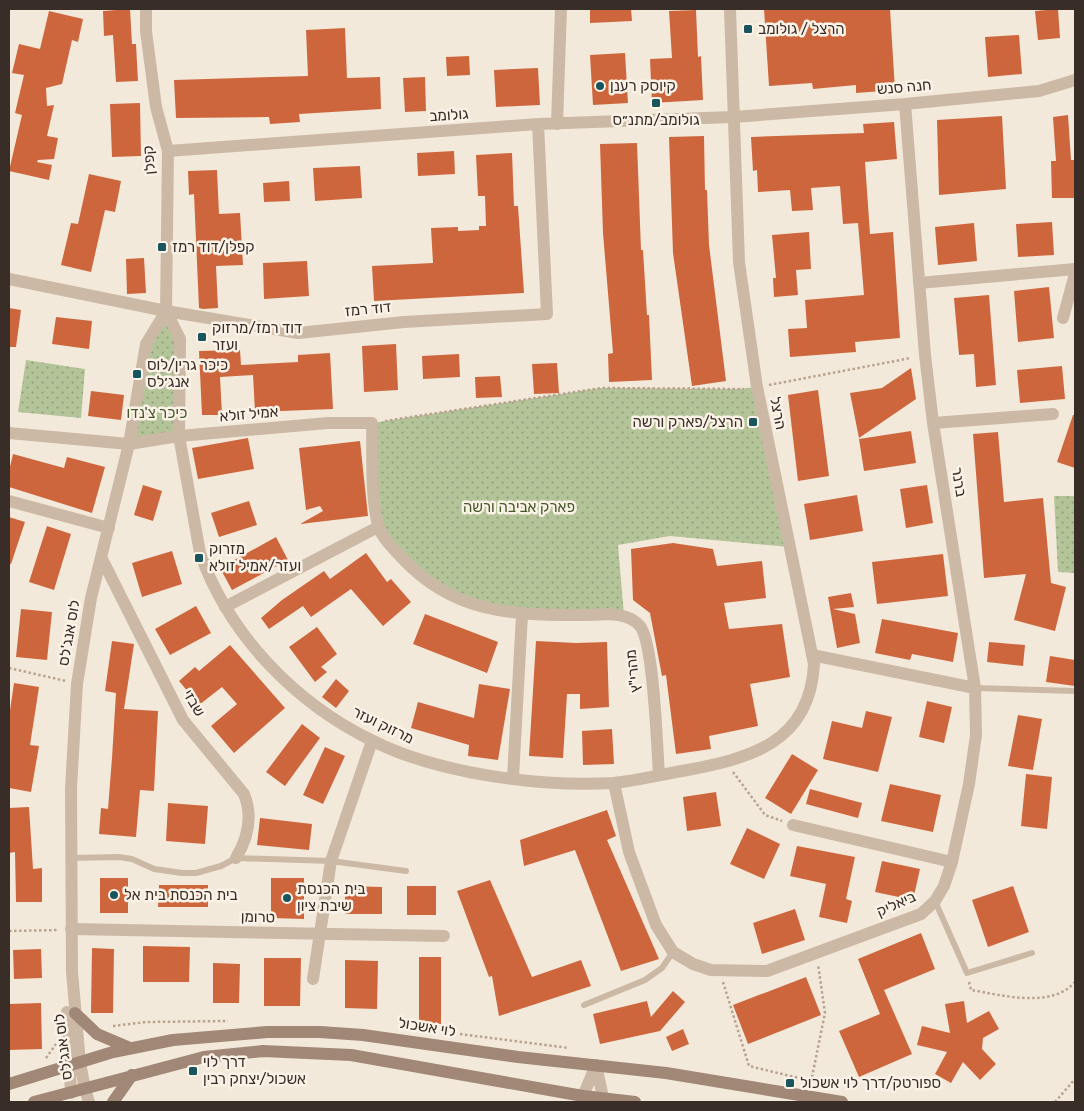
<svg xmlns="http://www.w3.org/2000/svg" width="1084" height="1111" font-family="Rubik,'Noto Sans Hebrew',sans-serif">
	<style>
		.park { fill: url(#park-dots) }
		.building { fill: #ce663d }
		.lines { fill: none; stroke-linecap: round; stroke-linejoin: round }
		.path { stroke: #b8a38f; stroke-width: 2.5; stroke-dasharray: 2.5 2.5; stroke-linecap: butt }
		.service { stroke: #ccb9a5; stroke-width: 6 }
		.minor { stroke: #ccb9a5; stroke-width: 12 }
		.tertiary { stroke: #ccb9a5; stroke-width: 12 }
		.secondary { stroke: #a08776; stroke-width: 12 }
		.poi-dot { fill: #19555c; stroke: #fbf2e7; stroke-width: 2 }
		.labels { text-anchor: middle; stroke-width: 5; stroke-linejoin: round; paint-order: stroke }
		.poi-label { font-size: 15px; fill: #382d27; stroke: #fbf2e7; text-anchor: start }
		.street-label { font-size: 15px; fill: #382d27; stroke: #fbf2e7 }
		.park-label { font-size: 15px; fill: #455829; stroke: #fbf2e7 }
	</style>
	<defs>
		<pattern id="park-dots" width="8" height="8" patternUnits="userSpaceOnUse" patternTransform="scale(1.25)"><rect width="8" height="8" fill="#b4c499"/><path d="M2 2h.1M6 6h.1" fill="none" stroke="#93a07d" stroke-width="1.8" stroke-linecap="round"/></pattern>
	</defs>
	<rect width="100%" height="100%" fill="#f3e9da"/>
	<path class="park" d="M166 311 177 330 179 436 129 444 146 344Z
		M26 360 85 369 81 418 18 412Z
		M757 387 789 547 670 536 618 545 624 615H522L447 594 378 527 372 423 601 388 738 389Z
		M1054 496H1075V573L1058 572Z"/>
	<path class="building" d="M130 9 132 44H136L138 81 116 82 113 35 104 36 103 11Z
		M590 9H631L632 21 590 23Z
		M764 9H890L895 90 856 93V85L813 89 812 83 769 86Z
		M1058 9 1060 38 1038 40 1035 11Z
		M696 10 698 57 701 56 703 100 652 103 650 59 672 58 669 11Z
		M49 11 83 19 78 42 72 40 62 84 46 88 47 106 54 105 47 136 58 138 54 159 38 160 37 162 52 165 49 180 9 171 22 115 15 113 24 75 12 73 19 44 40 49Z
		M345 28 347 78 380 77 381 109 299 114 300 122 270 124 269 117 176 118 174 80 308 76 306 30Z
		M1019 35 1022 74 988 77 985 37Z
		M625 53 628 103 593 105 590 55Z
		M469 56 470 75 447 76 446 57Z
		M538 68 540 105 496 107 494 70Z
		M425 77 426 111 405 112 403 78Z
		M140 103 141 156 112 157 110 104Z
		M1068 115 1071 160H1075V198H1052L1051 161H1056L1053 117Z
		M1002 116 1006 189 939 195 937 120Z
		M894 122 897 159 865 162 870 234 893 232 900 338 855 342 856 352 790 357 788 329 807 328 805 300 864 295 858 223 843 224 840 186 811 188 813 210 792 211 790 190 758 192 757 170 753 171 751 137 864 133 863 124Z
		M704 136 705 190H707L709 245 726 381 692 386 673 253 669 137Z
		M637 143 641 250H643L647 315H649L652 380 609 382 608 354 613 353 603 233 600 144Z
		M454 151 455 174 418 176 417 153Z
		M512 153 514 206H518L524 293 374 301 372 266 433 263 431 228 458 227V231L479 230V226H486L485 196H478L476 155Z
		M360 166 362 198 315 201 313 168Z
		M217 170 219 214 240 213 243 265 216 266 218 308 203 309 199 308 194 194 189 195 188 171Z
		M89 174 121 181 115 212 105 210 91 272 61 265 71 223 78 224Z
		M289 181 290 201 264 202 263 183Z
		M1052 222 1054 255 1018 257 1016 224Z
		M974 223 977 261 938 265 935 227Z
		M809 232 811 269 796 270 798 295 774 297 773 278H776L772 235Z
		M144 258 146 293 127 294 126 259Z
		M307 261 309 296 264 299 263 263Z
		M1049 287 1054 338 1018 342 1014 291Z
		M989 295 996 385 976 387 974 354 959 355 954 298Z
		M9 308 21 310 16 347H9Z
		M56 317 92 321 89 349 52 344Z
		M396 344 398 390 364 392 362 346Z
		M240 350 241 365 298 362V355L330 353 333 409 255 412 253 375 220 377 222 415H202L199 351Z
		M459 354 460 377 423 379 422 356Z
		M557 363 559 393 534 394 532 364Z
		M1062 366 1065 399 1020 403 1017 370Z
		M911 368 916 399 859 438 850 393 882 388Z
		M500 376 502 397 476 398 475 377Z
		M818 390 829 476 798 481 788 395Z
		M91 391 124 395 121 420 88 416Z
		M1073 415H1075V468L1057 462Z
		M911 431 916 463 864 471 859 439Z
		M998 432 1004 502 1043 498 1051 583 1066 587 1055 631 1014 620 1026 574 984 578 973 434Z
		M248 438 254 469 198 479 192 448Z
		M360 441 368 516 300 524 323 511 320 506 306 510 299 448Z
		M13 454 64 468 67 457 105 467 92 513 9 487V471Z
		M143 485 162 491 153 521 134 515Z
		M927 485 933 523 906 528 900 489Z
		M857 495 863 531 810 540 804 504Z
		M249 501 257 525 219 537 211 513Z
		M9 517 25 522 11 564 9 563Z
		M47 526 71 534 54 590 29 582Z
		M276 537 288 560 232 590 220 568Z
		M673 543 713 549 717 566 762 561 766 598 724 603 729 629 782 624 790 677 750 684 758 726 709 736 711 749 676 754 666 675 662 676 650 613 633 600 631 549Z
		M172 551 182 584 142 597 132 563Z
		M366 553 387 582 391 579 411 602 383 626 351 589 311 617 303 606 269 629 261 618 282 600 324 571 330 579Z
		M943 554 948 596 877 604 872 562Z
		M851 593 854 607 833 609 855 614 860 643 837 648 828 597Z
		M196 606 211 633 170 655 155 629Z
		M21 609 52 612 47 660 16 657Z
		M425 614 498 642 487 673 413 644Z
		M882 619 958 633 953 662 912 654 910 660 875 653Z
		M317 627 337 654 321 667 327 672 315 682 289 647Z
		M112 641 134 644 124 709 158 711 154 791 140 790 136 837 99 834 101 808 108 809 112 758 116 693 105 691Z
		M536 641 576 643 607 642 609 707 580 709V694H567L563 758 529 756Z
		M989 642 1025 645 1023 666 987 662Z
		M230 645 285 708 234 753 211 726 237 704 222 687 199 705 179 681 195 667 199 671Z
		M1050 656 1075 660V686L1046 682Z
		M336 679 349 691 336 708 322 697Z
		M14 683 39 687 30 745 39 746 31 792 9 788V717Z
		M479 684 510 689 498 760 468 756 469 745 411 728 418 702 474 718Z
		M927 701 952 707 944 743 919 737Z
		M866 711 892 717 878 772 823 759 832 721 862 728Z
		M1018 715 1042 719 1033 770 1008 766Z
		M302 724 320 738 285 786 266 772Z
		M612 729 614 764 583 765 582 731Z
		M325 747 345 756 323 804 303 795Z
		M792 754 818 770 791 814 765 798Z
		M1026 774 1052 777 1047 829 1021 826Z
		M890 784 941 795 933 832 881 821Z
		M810 789 862 803 858 818 806 804Z
		M716 792 721 826 687 831 683 797Z
		M168 803 208 806 205 844 166 841Z
		M29 807 33 869 42 868V902H16L15 852 9 853V808Z
		M607 810 616 836 607 840 659 959 621 971 575 850 524 866 520 840Z
		M260 818 312 824 309 850 257 845Z
		M747 828 780 844 764 879 730 864Z
		M797 846 855 857 846 899 852 901 847 923 819 917 826 884 790 876Z
		M882 861 920 869 913 900 875 892Z
		M100 878H128V913H100Z
		M271 878H304V919L271 918Z
		M490 880 532 977 581 960 591 986 499 1016 492 976 489 977 457 891Z
		M159 885H208V907H158Z
		M345 886 382 887V914H345Z
		M407 886H436V915H407Z
		M1013 886 1029 932 988 947 972 900Z
		M795 909 805 940 762 954 753 923Z
		M921 933 935 969 884 990 912 1054 859 1077 839 1031 880 1014 858 959Z
		M143 946 190 947 189 982H143Z
		M92 948 114 949 113 1013H91Z
		M41 949 42 978 14 979 13 950Z
		M419 957H441V1024L419 1023Z
		M264 958H301L300 1006H264Z
		M345 960 378 961 377 1009 345 1008Z
		M213 963 240 964 239 1003H213Z
		M806 977 821 1015 748 1044 733 1005Z
		M673 991 685 1002 660 1031 600 1044 593 1014 647 1001 651 1017Z
		M964 1001 967 1023 989 1011 999 1029 983 1038 982 1049 996 1064 980 1080 963 1062 951 1083 935 1074 947 1052 917 1045 922 1026 950 1033 945 1004Z
		M41 1003 42 1049 9 1050V1004Z
		M683 1029 689 1044 672 1051 666 1037Z"/>
	<g class="lines">
		<path class="path" d="M769 385 911 358
			M385 421 601 388 744 389
			M9 668 66 681
			M733 772 765 815 782 821
			M9 931 59 930
			M723 982 749 1066 811 1081
			M969 982 971 990C1001 995 1052 1009 1075 982
			M113 1026 146 1022 228 1021
			M460 1034 569 1048
			M46 1058 56 1044
			M811 1082 825 1013 818 964
			M1055 1102 1075 1079"/>
		<path class="service" d="M975 688 1075 691
			M71 858 119 857 132 859 154 869 182 873H196L221 866 236 858 331 861 406 871
			M935 901 967 973 1032 953
			M584 1005 645 980 662 968 673 952"/>
		<path class="minor" d="M146 9V31L156 107 168 151 166 311 298 333 404 322 547 314 538 124
			M557 124 561 9
			M168 151 538 124 733 117 905 104 1039 91 1075 80
			M919 283 1075 269
			M1063 318 1075 274
			M933 423 1053 414
			M9 433 129 444
			M179 436 328 423H372C373 456 370 493 378 525 381 537 394 549 402 558 454 614 513 615 583 615 602 615 626 610 640 626 654 643 657 748 659 775
			M9 501 109 528
			M102 559 183 720 244 794C253 816 248 838 236 858
			M225 607 378 527
			M812 655 975 688
			M513 778 522 615
			M614 783 629 852 656 925 673 952 693 964 711 970 767 971 921 914 935 901 944 886 952 862 969 784 976 735 975 688 933 423 925 355 905 104
			M793 825 952 862
			M71 929 444 936
			M313 979 331 861 372 741
			M85 1089 89 1102"/>
		<path class="tertiary" d="M9 279 166 311
			M166 311 180 339 179 436 200 553C229 635 295 703 373 741 439 774 540 787 613 783 636 781 659 775 682 771 748 759 810 744 814 664L757 387 739 262 730 9
			M129 444 179 436
			M67 1012 71 1093
			M596 1065 604 1102
			M85 1089 80 1063 72 972 71 788 77 684 91 598 129 444 146 344 166 311
			M583 1102V1096L596 1065"/>
		<path class="secondary" d="M75 1013 97 1034 130 1048
			M9 1084 113 1052 173 1040 267 1032H320L363 1035 518 1057 666 1073 842 1102
			M34 1102 204 1057 263 1051 351 1055 583 1096 635 1102
			M113 1102 132 1075"/>
	</g>
	<g class="poi-dot">
		<rect x="743" y="24" width="10" height="10" rx="2.5"/>
		<circle cx="600" cy="86" r="5"/>
		<rect x="651" y="98" width="10" height="10" rx="2.5"/>
		<rect x="157" y="242" width="10" height="10" rx="2.5"/>
		<rect x="197" y="332" width="10" height="10" rx="2.5"/>
		<rect x="132" y="369" width="10" height="10" rx="2.5"/>
		<rect x="748" y="417" width="10" height="10" rx="2.5"/>
		<rect x="194" y="553" width="10" height="10" rx="2.5"/>
		<circle cx="114" cy="895" r="5"/>
		<circle cx="287" cy="898" r="5"/>
		<rect x="188" y="1066" width="10" height="10" rx="2.5"/>
		<rect x="785" y="1078" width="10" height="10" rx="2.5"/>
	</g>
	<g class="labels">
		<g class="poi-label">
			<text x="758" y="34">הרצל / גולומב</text>
			<text x="610" y="91">קיוסק רענן</text>
			<text x="656" y="125" text-anchor="middle">גולומב/מתנ״ס</text>
			<text x="172" y="252">קפלן/דוד רמז</text>
			<text x="212" y="333">דוד רמז/מרזוק<tspan x="212" dy="17">ועזר</tspan></text>
			<text x="147" y="370">כיכר גרין/לוס<tspan x="147" dy="17">אנג׳לס</tspan></text>
			<text x="743" y="427" text-anchor="end">הרצל/פארק ורשה</text>
			<text x="209" y="554">מזרוק<tspan x="209" dy="17">ועזר/אמיל זולא</tspan></text>
			<text x="297" y="894">בית הכנסת<tspan x="297" dy="17">שיבת ציון</tspan></text>
			<text x="124" y="900">בית הכנסת בית אל</text>
			<text x="203" y="1067">דרך לוי<tspan x="203" dy="17">אשכול/יצחק רבין</tspan></text>
			<text x="800" y="1088">ספורטק/דרך לוי אשכול</text>
		</g>
		<g class="street-label">
			<text transform="translate(904 87) rotate(-5)" y="5">חנה סנש</text>
			<text transform="translate(449 115) rotate(-4)" y="5">גולומב</text>
			<text transform="translate(149 160) rotate(-95)" y="5">קפלן</text>
			<text transform="translate(368 309) rotate(-6)" y="5">דוד רמז</text>
			<text transform="translate(778 413) rotate(79)" y="5">הרצל</text>
			<text transform="translate(249 414) rotate(-5)" y="5">אמיל זולא</text>
			<text transform="translate(959 482) rotate(81)" y="5">ברנר</text>
			<text transform="translate(69 633) rotate(-80)" y="5">לוס אנג'לס</text>
			<text transform="translate(633 671) rotate(-97)" y="5">מהרי"ץ</text>
			<text transform="translate(194 703) rotate(59)" y="5">שבזי</text>
			<text transform="translate(383 725) rotate(26)" y="5">מרזוק ועזר</text>
			<text transform="translate(896 904) rotate(-24)" y="5">ביאליק</text>
			<text transform="translate(258 917) rotate(1)" y="5">טרומן</text>
			<text transform="translate(427 1027) rotate(9)" y="5">לוי אשכול</text>
			<text transform="translate(63 1047) rotate(-97)" y="5">לוס אנג'לס</text>
		</g>
		<g class="park-label">
			<text x="157" y="418">כיכר צ'נדו</text>
			<text x="519" y="512">פארק אביבה ורשה</text>
		</g>
	</g>
	<rect width="1084" height="1111" fill="none" stroke="#382d27" stroke-width="20"/>
</svg>
